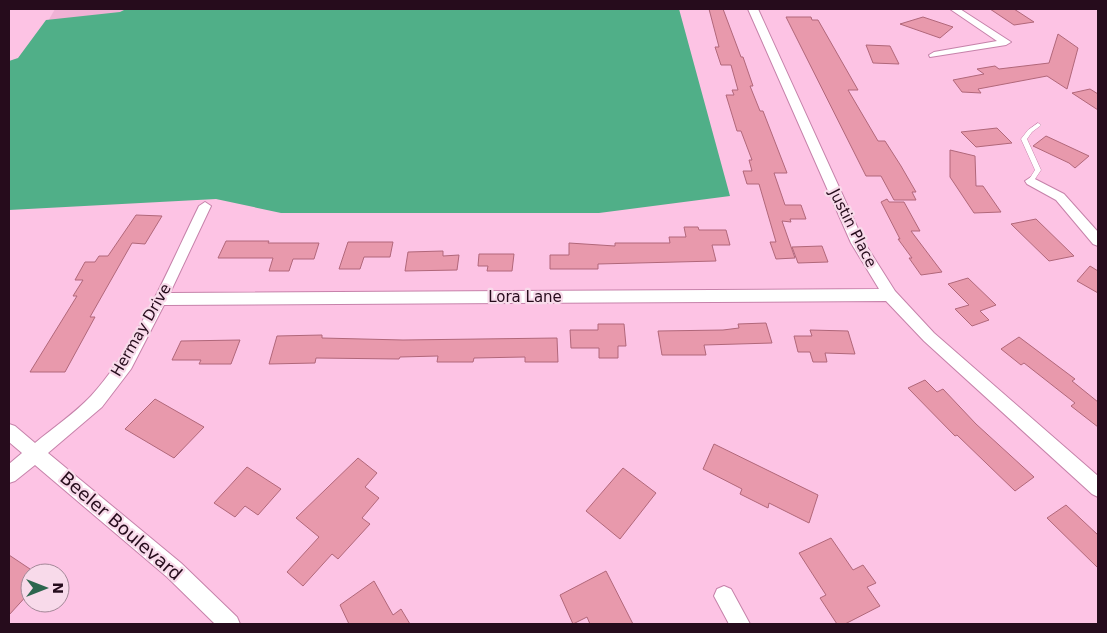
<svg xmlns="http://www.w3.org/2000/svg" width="1107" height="633" font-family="'DejaVu Sans',sans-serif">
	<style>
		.built { fill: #f0b2d5 }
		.forest { fill: #50af88 }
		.building { fill: #e899ac; stroke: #b1677a }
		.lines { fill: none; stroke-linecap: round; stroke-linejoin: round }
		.service-casing { stroke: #c682aa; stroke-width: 1 }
		.minor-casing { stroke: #c682aa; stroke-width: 2 }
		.service { fill: #fff; fill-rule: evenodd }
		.minor { fill: #fff; fill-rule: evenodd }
		.labels { text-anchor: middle; stroke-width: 4.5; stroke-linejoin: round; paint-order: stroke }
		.street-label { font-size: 15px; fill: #260c1c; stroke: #f8daea }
		.near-street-label { font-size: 18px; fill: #260c1c; stroke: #f8daea }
	</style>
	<rect width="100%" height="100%" fill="#fdc3e4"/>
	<path class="built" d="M55 9H156L47 23Z"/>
	<path class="forest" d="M126 9H679L730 196 599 213H281L216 199 9 210V61L18 58 46 20 120 12Z"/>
	<path class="building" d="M709 9H723L741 57H743L753 86H750L760 111H763L787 173H774L785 205H801L806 219H790L791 222 782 221 795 258 776 259 770 242H776L759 184H747L743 171H752L749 160H752L741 131H737L726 95H734L732 90H738L731 65H721L715 47H719Z
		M990 9H1014L1034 22 1014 25Z
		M786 17H811L812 20H818L858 90H848L878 141H885L901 166 916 192H912L916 200H894L881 176H866Z
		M923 17 953 27 940 38 900 24Z
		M1058 34 1078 48 1067 89 1047 76 978 89 981 93 962 92 953 80 984 74 977 69 995 66 999 69 1049 63Z
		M866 45 890 46 899 64 873 63Z
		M1090 89 1098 94V110L1072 93Z
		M997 128 1012 143 976 147 961 132Z
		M1046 136 1089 156 1075 168 1069 163 1033 146Z
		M950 150 975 156 976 186H983L1001 212 974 213 950 177Z
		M887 199 889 202H904L920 231H911L942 272 921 275 909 258H912L898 239H900L881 202Z
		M136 215 162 216 145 244 132 243 90 317H95L65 372H30L77 296H73L83 280H75L85 262H95L99 256H108Z
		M1036 219 1074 256 1049 261 1011 224Z
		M684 227H698L699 230H726L730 245H712L716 261 598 264V269H550V255H569V243L615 246V243H670L669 237H686Z
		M226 241H269L268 243H319L314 259H293L289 271H269L273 258H218Z
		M348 242H393L390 257H364L360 269H339Z
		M822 246 828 262 798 263 792 247Z
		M443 251V256L459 255 457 270 405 271 408 252Z
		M479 254H514L512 271H487L488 266H478Z
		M1090 266 1098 271V293L1077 281Z
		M968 278 996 305 980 311 989 320 972 326 955 309 969 305 948 284Z
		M766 323 772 343 704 345 706 355H662L658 331 723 330 739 328 738 324Z
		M598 324H624L626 346H618V358H599V348H571L570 330H598Z
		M810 330 848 331 855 354 825 353 827 362H813L810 352H798L794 336H812Z
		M322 335V338L403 340 557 338 558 362H525V357L474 358 473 362H437L438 356 400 357 399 359 316 358 315 363 269 364 277 336Z
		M1019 337 1075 379 1072 381 1098 402V427L1071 406 1075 403 1024 363 1021 365 1001 349Z
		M240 340 231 364H199L201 360H172L181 341Z
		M925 380 937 392 943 389 976 424 1034 477 1015 491 957 435 955 436 908 388Z
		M155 399 204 427 174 458 125 429Z
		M714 444 818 495 809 523 769 503 768 508 740 494 742 489 703 469Z
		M358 458 377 473 365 487 379 498 362 518 370 524 338 559 332 554 303 586 287 572 319 537 296 518Z
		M247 467 281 489 258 515 245 506 235 517 214 503Z
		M623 468 656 493 620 539 586 511Z
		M1066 505 1098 535V568L1047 518Z
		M831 538 853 570 863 565 876 583 867 587 880 606 845 624H837L820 598 826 595 799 553Z
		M9 555 30 569V592L9 615Z
		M606 571 633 624H590L587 617 573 624 560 595Z
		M374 581 393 615 401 609 410 624H349L340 605Z"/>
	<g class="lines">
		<g class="service-casing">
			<path id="service" d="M1038 123 1041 125 1040 126 1032 132 1027 139 1041 170 1033 182 1031 183 1028 181 1035 170 1021 139 1028 130Z"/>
		</g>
		<g class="minor-casing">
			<path id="minor" d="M748 9H758L864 242 895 291 934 333 1098 476V497L1092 494 924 341 886 301 164 305 131 369 102 407 48 453 181 563 237 617 240 624H215L167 577 35 465 15 481 9 483V464L22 453 9 442V424L15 426 35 443C53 428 75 413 91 396 138 344 168 269 199 206L205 202 211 206 170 293 879 289 851 243Z
				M950 9H960L1011 42 1006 45 930 57 929 55 934 52 997 41Z
				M1031 177 1064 194 1098 232V246L1093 244 1056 200 1027 184 1025 181Z
				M724 586 731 589 750 624H729L714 596 717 589Z"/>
		</g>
		<use href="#service" class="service"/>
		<use href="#minor" class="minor"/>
	</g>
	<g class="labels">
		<g class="street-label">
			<text transform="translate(853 228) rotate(63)" y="5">Justin Place</text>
			<text x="525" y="302">Lora Lane</text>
			<text transform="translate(141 330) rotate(-60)" y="5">Hermay Drive</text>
		</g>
		<g class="near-street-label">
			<text transform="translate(121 526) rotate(41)" y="6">Beeler Boulevard</text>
		</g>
	</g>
	<rect width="1107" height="633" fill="none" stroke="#260c1c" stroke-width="20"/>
	<g transform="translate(45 588) rotate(90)"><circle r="24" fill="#f8daea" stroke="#a48898"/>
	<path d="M0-4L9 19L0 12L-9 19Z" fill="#2d664e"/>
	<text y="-8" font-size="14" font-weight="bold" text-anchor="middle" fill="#260c1c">N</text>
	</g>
</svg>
